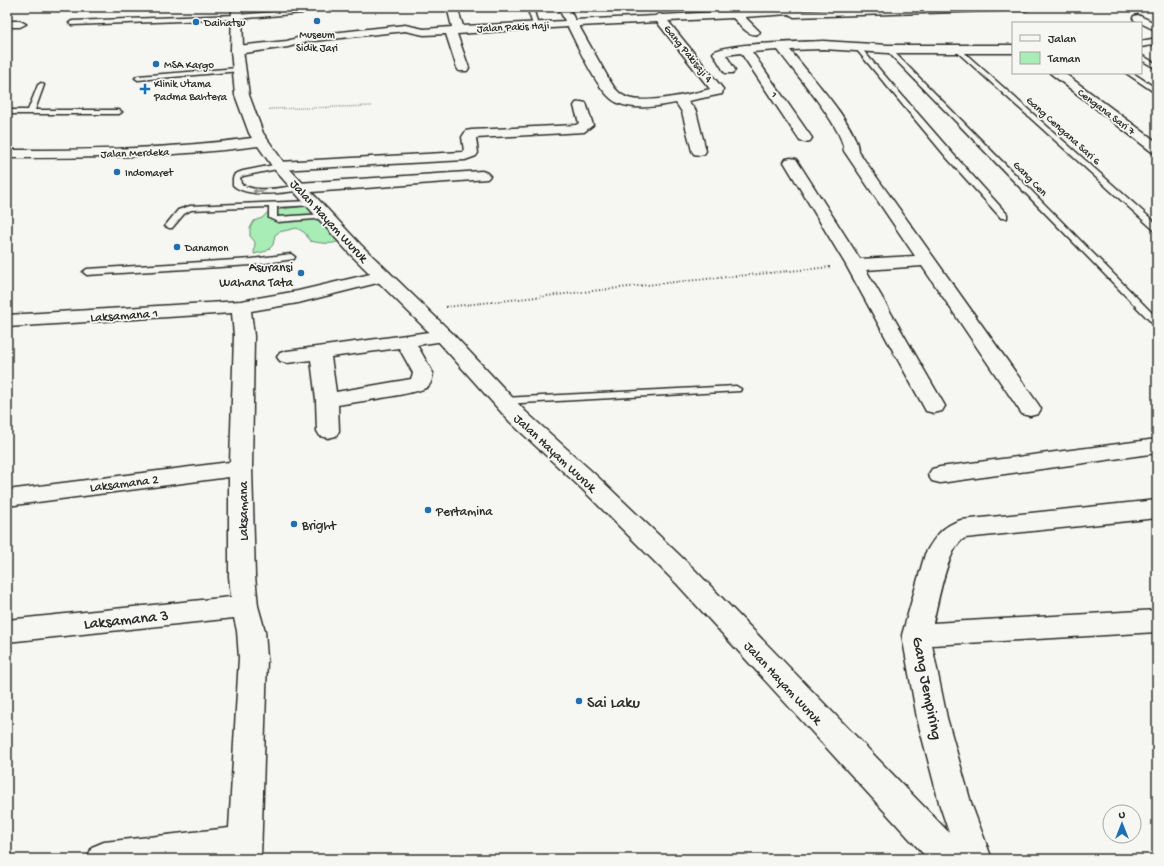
<svg xmlns="http://www.w3.org/2000/svg" width="1164" height="866" font-family="'Gochi Hand',sans-serif">
	<style>
		.green { fill: #a8ecb6; stroke: #6a8c70 }
		.lines { fill: none; stroke-linecap: round; stroke-linejoin: round }
		.service-casing { stroke: #2b2b2b; stroke-width: 3 }
		.minor-casing { stroke: #2b2b2b; stroke-width: 3 }
		.secondary-casing { stroke: #2b2b2b; stroke-width: 3 }
		.path-far1 { stroke: #2b2b2b; stroke-width: 1.5; stroke-dasharray: 0.5 1.5; stroke-linecap: butt }
		.path { stroke: #2b2b2b; stroke-width: 2; stroke-dasharray: 1 2.5; stroke-linecap: butt }
		.service { fill: #f6f6f2; fill-rule: evenodd }
		.minor { fill: #f6f6f2; fill-rule: evenodd }
		.secondary { fill: #f6f6f2; fill-rule: evenodd }
		.oneway { stroke: #90908e }
		.poi-dot { fill: #1f6fb2; stroke: #f6f6f2; stroke-width: 1.5 }
		.labels { text-anchor: middle; stroke-width: 3.5; stroke-linejoin: round; paint-order: stroke }
		.far-poi-label { font-size: 11px; fill: #2b2b2b; stroke: #f6f6f2; text-anchor: start }
		.far-street-label { font-size: 11px; fill: #2b2b2b; stroke: #f6f6f2 }
		.street-label { font-size: 13px; fill: #2b2b2b; stroke: #f6f6f2 }
		.poi-label { font-size: 13px; fill: #2b2b2b; stroke: #f6f6f2; text-anchor: start }
		.near-street-label { font-size: 16px; fill: #2b2b2b; stroke: #f6f6f2 }
		.near-poi-label { font-size: 16px; fill: #2b2b2b; stroke: #f6f6f2; text-anchor: start }
	</style>
	<rect width="100%" height="100%" fill="#f6f6f2"/>
	<filter id="ink" filterUnits="userSpaceOnUse"><feTurbulence type="fractalNoise" baseFrequency=".025" numOctaves="2"/><feDisplacementMap in="SourceGraphic" scale="8" xChannelSelector="R" yChannelSelector="G"/><feConvolveMatrix kernelMatrix="1 2 1 2 8 2 1 2 1" color-interpolation-filters="sRGB"/></filter>
	<g filter="url(#ink)">
		<path class="green" d="M304 206 315 209 343 239C334 246 320 243 310 241L305 233 297 228 279 232 275 235 273 245 267 251 254 254 255 242 250 236V228L254 221 262 218 269 211Z"/>
		<g class="lines">
			<g class="service-casing">
				<path id="service" d="M527 7H533L538 26 533 25Z
					M300 10 303 12 302 13 237 19 72 25 69 23 72 21 237 15Z
					M856 47H860L953 154 1007 214V218H1001L947 158 856 49Z
					M954 47H958L1157 224V230H1154L954 49Z
					M886 48H890L1157 318V326L1154 325 886 50Z
					M1141 55 1157 64V69L1141 60Z
					M238 68 240 69V71L138 80 135 78 138 76Z
					M1126 73H1133L1157 89V94Z
					M41 83 44 85 35 110H119L122 112 119 114H7V110H28L38 85Z
					M279 164H282V168L243 176 240 178 241 184C257 194 280 187 298 186L302 188 301 190C284 193 246 198 233 185V178L235 174 243 171Z
					M312 201H315V205L277 207V217L324 214H327V218L278 222 269 218V207L191 210 184 214 172 228H169L165 226 178 210 190 206Z
					M291 254 295 257 294 259 252 265 87 275 83 272 87 269 252 259Z
					M736 386 741 389 740 391 502 404 497 401 502 398Z"/>
			</g>
			<g class="minor-casing">
				<path id="minor" d="M447 7H457L463 26 565 21 558 7H568L575 20 655 16 659 14 663 15 791 8 796 11 920 7H1032L1027 10 794 17 789 14 745 17 760 32 758 34C748 37 740 24 733 18L668 21 723 89 722 94 688 101 696 111 706 151 704 154 699 155 694 154 692 151 682 112 676 103C658 106 635 111 618 103 599 96 578 46 568 27L457 34 469 68 467 71H459L457 68 446 34 424 35 405 31 305 42 288 47 237 54 233 53 231 50 233 47 237 46 287 41 304 36 405 25 424 29 452 27ZM657 22 710 89C693 94 644 104 628 98 620 95 614 88 610 81L579 26Z
					M1138 15 1157 24V31L1134 20 1133 18 1134 16Z
					M7 21H20L26 24 20 27H7Z
					M1157 38V44L1141 47V41Z
					M823 41 888 45H1013V53H888L823 49 790 50C806 71 858 126 858 151L1038 404 1041 409 1038 414 1030 416 1022 414 922 266 866 270 945 406 942 411 934 413 926 411 846 265 784 162 786 159 791 158 796 159 860 259 915 256 844 151C844 128 793 71 778 50L752 52 812 138 810 141 805 142 800 141 741 53 726 55 735 70 733 73H725L713 53C720 43 807 42 823 41Z
					M1050 73H1064L1157 142V153L1152 152Z
					M581 102 586 103 593 125 584 132 476 138 478 153 476 156 465 160 279 170 274 169 272 166 274 163 279 162 462 152 464 151 462 137 466 131 471 130 576 125 579 123 574 106 576 103Z
					M482 171 487 173 490 176 487 179 298 193 293 191 290 188 293 185 298 183Z
					M383 271 389 272 392 276 389 280 298 303 251 311 254 336 252 468 255 576 258 606 265 631 267 658 261 859H87L92 847 104 842 229 828 239 658 237 631 234 618 7 642V620L231 597 229 576V477L7 506V490L230 462 234 336 232 313 7 327V315L241 301 298 291Z
					M444 330 451 332 454 336 451 340 417 345 433 373C432 378 432 384 427 387 419 394 353 402 338 405L339 431 336 436 328 438 320 436 317 431 316 400 311 360 287 363 280 361 277 357 280 353 287 351ZM399 348 413 373 411 379 336 392 331 357Z
					M1157 439V453L940 483 932 481 928 475 932 469 940 467Z
					M1157 500V518L965 538C947 547 938 603 933 623L1157 610V632L932 645 947 718 972 806 992 859H958L940 806 917 718 902 635 925 554C935 537 942 526 961 520Z"/>
			</g>
			<g class="secondary-casing">
				<path id="secondary" d="M232 7H242L243 50 249 95 263 133 284 163 361 245 451 332 526 412 598 477 695 570 963 847 968 859H928L677 584 582 489 510 422 437 340 349 253 274 169 258 146C174 157 91 158 7 158V150C89 150 171 149 252 138L249 133 235 95 231 50Z"/>
			</g>
			<path class="path-far1" d="M269 109 373 106"/>
			<path class="path" d="M446 307 665 283 831 267"/>
			<use href="#service" class="service"/>
			<use href="#minor" class="minor"/>
			<use href="#secondary" class="secondary"/>
		</g>
		<defs><path id="oneway-shaft" d="M-6 0H5M1.5-3L5.5 0L1.5 3" fill="none" stroke-width="1.6" stroke-linecap="round" stroke-linejoin="round"/></defs>
		<use class="oneway" href="#oneway-shaft" transform="translate(259 191) rotate(176)"/>
	</g>
	<g class="poi-dot">
		<circle cx="317" cy="21" r="4"/>
		<circle cx="196" cy="22" r="4"/>
		<circle cx="156" cy="64" r="4"/>
		<path d="M143 83h4v4h4v4h-4v4h-4v-4h-4v-4h4z"/>
		<circle cx="117" cy="172" r="4"/>
		<circle cx="177" cy="247" r="4"/>
		<circle cx="301" cy="273" r="4"/>
		<circle cx="428" cy="510" r="4"/>
		<circle cx="294" cy="524" r="4"/>
		<circle cx="579" cy="701" r="4"/>
	</g>
	<g class="labels">
		<g class="far-poi-label">
			<text x="204" y="26">Daihatsu</text>
			<text x="317" y="38" text-anchor="middle">Museum<tspan x="317" dy="13">Sidik Jari</tspan></text>
			<text x="164" y="68">MSA Kargo</text>
			<text x="154" y="87">Klinik Utama<tspan x="154" dy="13">Padma Bahtera</tspan></text>
			<text x="125" y="176">Indomaret</text>
			<text x="185" y="251">Danamon</text>
		</g>
		<g class="far-street-label">
			<text transform="translate(513 26) rotate(-3)" y="4">Jalan Pakis Haji</text>
			<text transform="translate(689 53) rotate(51)" y="4">Gang Pakisaji 4</text>
			<text transform="translate(775 94) rotate(54)" y="4">1</text>
			<text transform="translate(1107 111) rotate(37)" y="4">Cengana Sari 7</text>
			<text transform="translate(1064 130) rotate(42)" y="4">Gang Cengana Sari 6</text>
			<text transform="translate(135 152) rotate(-2)" y="4">Jalan Merdeka</text>
			<text transform="translate(1031 178) rotate(46)" y="4">Gang Cen</text>
		</g>
		<g class="street-label">
			<text transform="translate(330 220) rotate(47)" y="5">Jalan Hayam Wuruk</text>
			<text transform="translate(124 314) rotate(-4)" y="5">Laksamana 1</text>
			<text transform="translate(556 452) rotate(43)" y="5">Jalan Hayam Wuruk</text>
			<text transform="translate(124 482) rotate(-7)" y="5">Laksamana 2</text>
			<text transform="translate(242 511) rotate(-90)" y="5">Laksamana</text>
			<text transform="translate(784 682) rotate(47)" y="5">Jalan Hayam Wuruk</text>
		</g>
		<g class="poi-label">
			<text x="293" y="271" text-anchor="end">Asuransi<tspan x="293" dy="15">Wahana Tata</tspan></text>
			<text x="436" y="515">Pertamina</text>
			<text x="302" y="529">Bright</text>
		</g>
		<g class="near-street-label">
			<text transform="translate(126 618) rotate(-6)" y="6">Laksamana 3</text>
			<text transform="translate(929 688) rotate(79)" y="6">Gang Jempiring</text>
		</g>
		<g class="near-poi-label">
			<text x="587" y="707">Sai Laku</text>
		</g>
	</g>
	<rect width="1164" height="866" fill="none" stroke="#f6f6f2" stroke-width="24"/>
	<rect x="12" y="12" width="1140" height="842" fill="none" stroke="#2b2b2b" stroke-width="1.5" filter="url(#ink)"/>
	<rect x="1012" y="22" width="130" height="52" fill="#f6f6f2" stroke="#a5a5a2"/>
	<rect x="1020" y="35" width="20" height="6" fill="#f6f6f2" stroke="#a5a5a2"/>
	<text x="1048" y="42" font-size="12" fill="#2b2b2b">Jalan</text>
	<rect x="1020" y="52" width="20" height="12" fill="#a8ecb6" stroke="#a5a5a2"/>
	<text x="1048" y="62" font-size="12" fill="#2b2b2b">Taman</text>
	<g transform="translate(1122 824)"><circle r="19" fill="#f6f6f2" stroke="#a5a5a2"/>
	<path d="M0-3L7 15L0 10L-7 15Z" fill="#1f6fb2"/>
	<text y="-6" font-size="11" font-weight="bold" text-anchor="middle" fill="#2b2b2b">U</text>
	</g>
</svg>
